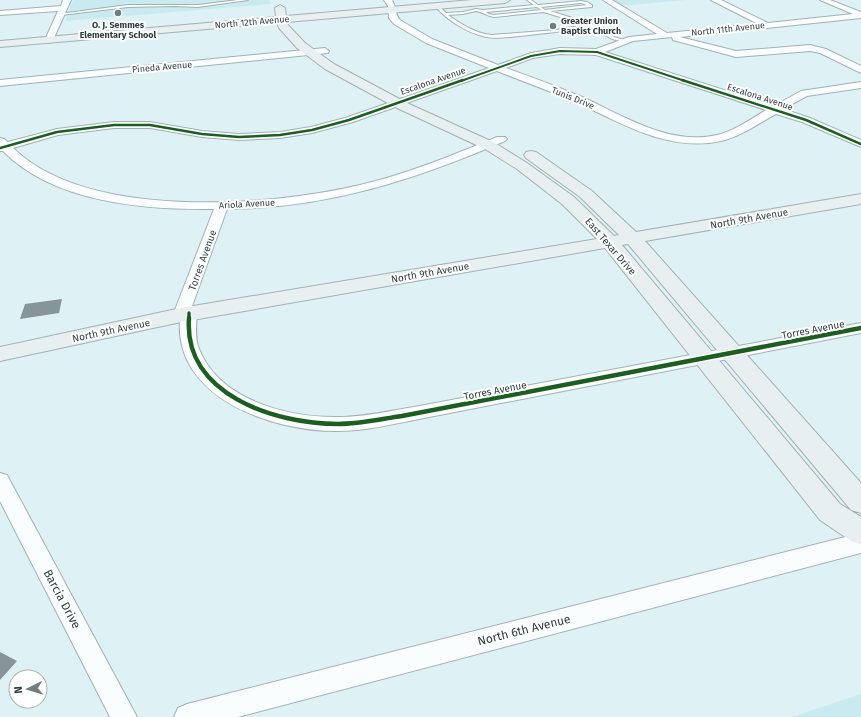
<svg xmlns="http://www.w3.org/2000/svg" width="861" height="717" font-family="'Fira Sans',sans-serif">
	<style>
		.built { fill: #caeaf1 }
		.building { fill: #879499 }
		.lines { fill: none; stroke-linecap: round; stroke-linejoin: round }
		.lane-casing { stroke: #a3b1b4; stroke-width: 2 }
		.street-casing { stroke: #a3b1b4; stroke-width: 2 }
		.secondary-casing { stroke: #a3b1b4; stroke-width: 2 }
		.lane { fill: #fafdfe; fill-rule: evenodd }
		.street { fill: #fafdfe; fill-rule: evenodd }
		.secondary { fill: #e8eff0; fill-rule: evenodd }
		.cycleway-far3-casing { stroke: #fff; stroke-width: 3 }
		.cycleway-far2-casing { stroke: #fff; stroke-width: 4 }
		.cycleway-far1-casing { stroke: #fff; stroke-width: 5.5 }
		.cycleway-casing { stroke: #fff; stroke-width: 7 }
		.cycleway-far3 { stroke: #1b5e20; stroke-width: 2 }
		.cycleway-far2 { stroke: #1b5e20; stroke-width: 2.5 }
		.cycleway-far1 { stroke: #1b5e20; stroke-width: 3.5 }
		.cycleway { stroke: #1b5e20; stroke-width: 4.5 }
		.poi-dot { fill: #6d7d80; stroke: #fff; stroke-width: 1.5 }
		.labels { text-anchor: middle; stroke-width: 4; stroke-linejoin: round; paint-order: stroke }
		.far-poi-label { font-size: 9px; font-weight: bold; fill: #303e41; stroke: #fff; text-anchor: start }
		.far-street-label { font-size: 9px; fill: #303e41; stroke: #fff }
		.street-label { font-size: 10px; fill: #303e41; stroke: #fff }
		.near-street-label { font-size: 12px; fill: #303e41; stroke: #fff }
	</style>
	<rect width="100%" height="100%" fill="#def1f5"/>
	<path class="built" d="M73 0H269L271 4 65 21Z
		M611 0H685L621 6Z
		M861 694V717H792Z"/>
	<path class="building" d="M62 299 59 313 20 319 25 304Z
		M0 652 17 661 0 680Z"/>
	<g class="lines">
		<g class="lane-casing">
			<path id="lane" d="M238 0H248L198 7 174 6 128 7 61 15 59 14 128 5H198Z
				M527 0H531L538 5 581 1 587 2 592 5V7L550 11 595 25 614 37 627 41 625 42 612 39 589 26C566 32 543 33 520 36 509 37 497 39 486 37 467 33 447 20 435 6L438 5 446 13 463 12 476 9 483 10 534 5ZM581 3 587 5 545 10 541 7ZM537 7 541 10 494 15 489 14 486 12ZM476 11C483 12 487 16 494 17L544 12 585 25 556 30 492 35C476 34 461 24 448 15L463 14Z"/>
		</g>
		<g class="street-casing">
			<path id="street" d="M63 0H71L53 40 49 43 45 40 58 11 0 15V11L61 6Z
				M384 0H392C396 6 395 15 400 20L432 39 498 65 531 53 560 48 596 49 629 37 657 34 603 0H612L667 33 758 24 711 0H721L768 23 853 14 820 0H830L861 12V18L680 37 736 51 810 45 826 49 861 66V73L820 53 810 51 736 57 673 40 672 37 633 41 605 52 774 106 801 91 861 82V88L807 96 783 109 810 118 861 140V147L802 122 776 114C759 123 740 137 721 141 666 153 619 121 571 100 547 90 522 81 497 71L353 122 312 133 280 138 239 140 202 137 150 128H114L58 135 13 148C87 220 266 207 360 185 407 174 453 155 497 137H505L507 139 505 141C414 180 328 208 227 209L191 309H195L197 313C196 324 195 336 198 346 217 400 288 418 339 417 364 417 389 411 414 407L861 323V333L414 420C389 425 364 431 338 431 275 432 174 399 180 320L175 319 173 315 214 209C145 210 54 203 3 151H0V138L4 139 8 142 57 129 114 122H150L202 131 239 134 280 132 311 127 345 118 489 68 426 43 394 24 389 18 388 6ZM560 54 596 55 766 110C751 119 734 131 717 135 669 146 622 115 580 96 556 86 531 77 506 68L533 58Z
				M325 48 329 51 328 53 0 86V80Z
				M0 473 7 475 137 717H110L0 501Z
				M861 533V553L238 717H174L178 708 187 704Z"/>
		</g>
		<g class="secondary-casing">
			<path id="secondary" d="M472 0H510L505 3 287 22 288 25 305 43 334 64 407 103 495 143 527 163 574 197 614 236 619 235 580 197 526 158 524 155 526 152 531 151 536 152 592 191 636 232 861 194V204L645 241 861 483V513L851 510 628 244 622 245 840 504 861 517V544L851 541 820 520 605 248 181 322 0 361V347L181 308 597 239 562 204 517 169 485 149 397 108 325 69 297 48 279 28 277 23 0 47V41L276 17 275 8 280 5 285 8 286 16Z"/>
		</g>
		<use href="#lane" class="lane"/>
		<use href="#street" class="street"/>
		<use href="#secondary" class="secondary"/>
		<g class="cycleway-far3-casing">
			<path id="cycleway-far3" d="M461 81 531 56 560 51 597 52 685 81"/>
		</g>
		<g class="cycleway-far2-casing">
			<path id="cycleway-far2" d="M682 80 806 120 861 144
				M0 148 57 132 114 125H150L202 134 239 137 280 135 312 130 349 120 463 80"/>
		</g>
		<g class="cycleway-far1-casing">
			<path id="cycleway-far1" d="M189 319V313"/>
		</g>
		<g class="cycleway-casing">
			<path id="cycleway" d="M189 318C183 395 276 424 338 424 359 424 381 419 402 416L861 328"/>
		</g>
		<use href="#cycleway-far3" class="cycleway-far3"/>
		<use href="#cycleway-far2" class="cycleway-far2"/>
		<use href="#cycleway-far1" class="cycleway-far1"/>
		<use href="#cycleway" class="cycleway"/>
	</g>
	<g class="poi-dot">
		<circle cx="118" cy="13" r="4"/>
		<circle cx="553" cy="26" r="4"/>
	</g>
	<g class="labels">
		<g class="far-poi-label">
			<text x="561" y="24">Greater Union<tspan x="561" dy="10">Baptist Church</tspan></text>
			<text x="118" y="28" text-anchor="middle">O. J. Semmes<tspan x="118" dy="10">Elementary School</tspan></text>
		</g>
		<g class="far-street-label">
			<text transform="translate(252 22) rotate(-5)" y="3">North 12th Avenue</text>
			<text transform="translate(728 29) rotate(-6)" y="3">North 11th Avenue</text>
			<text transform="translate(162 67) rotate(-5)" y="3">Pineda Avenue</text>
			<text transform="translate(433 81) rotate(-19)" y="3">Escalona Avenue</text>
			<text transform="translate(760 97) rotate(18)" y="3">Escalona Avenue</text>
			<text transform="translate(573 98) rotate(22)" y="3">Tunis Drive</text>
			<text transform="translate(247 204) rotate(-3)" y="3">Ariola Avenue</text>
		</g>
		<g class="street-label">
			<text transform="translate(749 218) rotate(-10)" y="4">North 9th Avenue</text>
			<text transform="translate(611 246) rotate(49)" y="4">East Texar Drive</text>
			<text transform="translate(202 260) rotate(-70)" y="4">Torres Avenue</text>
			<text transform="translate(430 272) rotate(-10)" y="4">North 9th Avenue</text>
			<text transform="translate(813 329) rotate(-11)" y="4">Torres Avenue</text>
			<text transform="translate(111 330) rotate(-12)" y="4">North 9th Avenue</text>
			<text transform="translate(495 390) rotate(-11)" y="4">Torres Avenue</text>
		</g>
		<g class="near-street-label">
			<text transform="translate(62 599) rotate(62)" y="4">Barcia Drive</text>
			<text transform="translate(524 630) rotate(-14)" y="4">North 6th Avenue</text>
		</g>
	</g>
	<g transform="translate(28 689) rotate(265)"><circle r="19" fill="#ffffff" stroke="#acb2b3"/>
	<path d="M0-3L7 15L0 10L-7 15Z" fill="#6d7d80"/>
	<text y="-6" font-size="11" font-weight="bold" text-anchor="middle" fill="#303e41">N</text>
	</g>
</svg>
